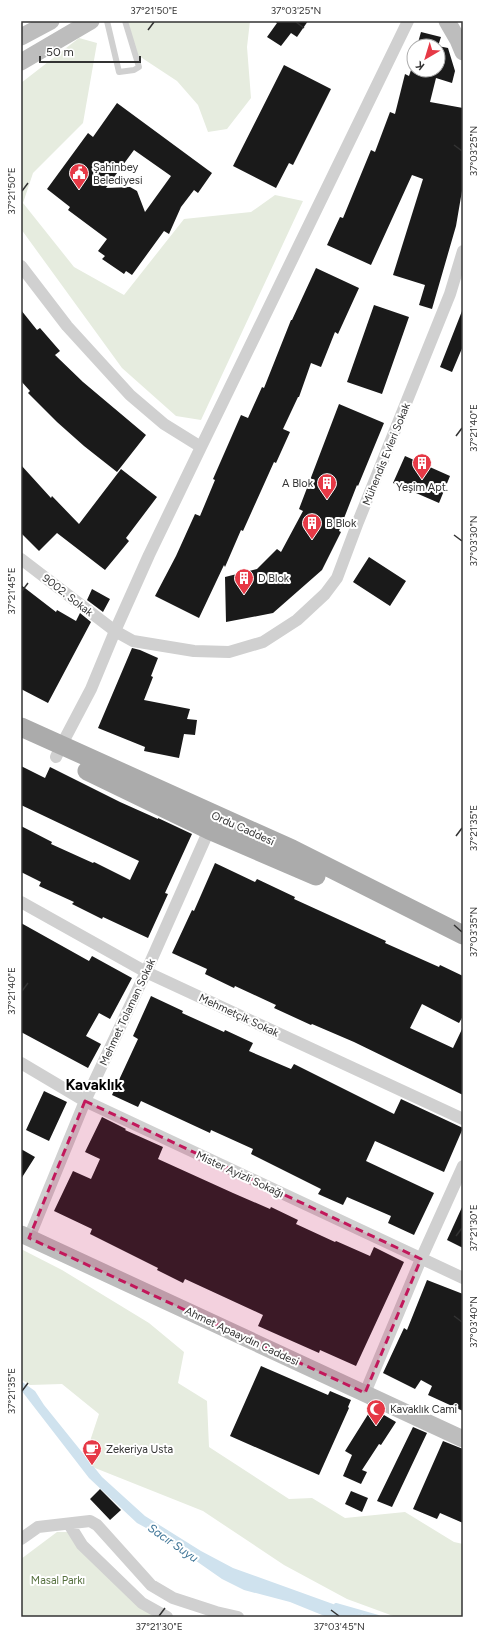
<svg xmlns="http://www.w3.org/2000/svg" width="484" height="1638" font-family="Figtree,sans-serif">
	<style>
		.green { fill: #e6ecdf }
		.water { fill: #cfe2ee }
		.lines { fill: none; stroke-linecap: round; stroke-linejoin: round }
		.stream { stroke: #cfe2ee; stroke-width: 4 }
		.building { fill: #1a1a1a; fill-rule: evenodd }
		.lane { stroke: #d0d0d0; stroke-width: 6 }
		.street { stroke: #d0d0d0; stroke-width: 12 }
		.secondary { stroke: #bdbdbd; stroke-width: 17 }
		.primary { stroke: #ababab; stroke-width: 19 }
		.marked { fill: #c2185b; fill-opacity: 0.2; stroke: #c2185b; stroke-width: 3; stroke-dasharray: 8 5; stroke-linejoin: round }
		.ticks { fill: none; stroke: #333; stroke-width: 1.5 }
		.labels { text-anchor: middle; stroke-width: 4; stroke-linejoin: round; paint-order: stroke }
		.poi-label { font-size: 11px; fill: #333; stroke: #fff; text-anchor: start }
		.street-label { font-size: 11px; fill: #333; stroke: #fff }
		.park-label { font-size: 11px; fill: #56703f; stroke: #fff }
		.water-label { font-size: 12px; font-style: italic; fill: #3f7597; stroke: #fff }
		.district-label { font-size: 15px; font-weight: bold; fill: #000; stroke: #fff }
		.neatline { fill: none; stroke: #333; stroke-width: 1.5 }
		.ticks-label { font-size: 10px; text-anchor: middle; fill: #333 }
	</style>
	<rect width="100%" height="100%" fill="#fff"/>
	<path class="green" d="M128 21H250L247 47 251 98 227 129 208 132 198 105 177 81 136 54Z
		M79 38 97 43 83 123 33 173 23 203 74 267 124 295 184 219 251 212 275 195 303 201 201 420 176 416 122 368 21 229V83Z
		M21 1249 62 1270 149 1323 184 1352 178 1383 207 1401 209 1447 289 1499 312 1498 345 1518 405 1512 454 1542 463 1544V1617H396L347 1599 284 1565 203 1511 85 1464 91 1438 99 1414 62 1384 30 1385 21 1379Z
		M57 1532H68L156 1617H21V1559Z"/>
	<path class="water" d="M21 1381 35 1391 44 1405 102 1477 145 1516 201 1551 233 1568 369 1617H327L290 1602 244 1590 222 1579 159 1535 137 1523 89 1478 21 1390Z"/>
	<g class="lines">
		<path class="stream" d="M336 1605 378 1617"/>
	</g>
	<path class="building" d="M274 21H308L297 37 291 33 281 46 267 37 277 23Z
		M421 32 441 37 438 46 448 48 455 71 452 83 436 78 430 102 463 108V185L456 226 432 309 419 305 425 285 393 275 423 179 412 175 371 265 327 245 340 217 343 218 371 150 375 152 390 112 395 114 405 74 409 76 411 70H438V46H417Z
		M284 65 331 89 293 165 289 163 276 188 233 166Z
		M117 103 212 173 198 193 194 190 181 207 169 234 164 231 132 275 126 271 124 274 102 259 105 256 98 251 107 239 68 210 70 207 47 189 88 133 93 137ZM134 150 171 176 145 212 137 191 130 187 106 188Z
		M316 268 359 288 338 334 335 332 321 367 311 363 299 397H298L283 429 290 432 276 463 274 462 243 531 241 530 225 567 224 565 199 618 155 596 176 556 195 514 200 516 215 480 213 479 241 415 248 418 262 387 264 388 291 320H292Z
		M374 305 409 317 382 394 347 382Z
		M21 310 37 330 40 328 60 351 55 355 83 382 146 435 117 472 84 446 57 422 28 393 30 391 21 381Z
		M462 311 463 346 452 372 440 367Z
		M339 404 384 423 358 486 357 485 339 531 341 532 322 570 273 613 226 622 225 577 257 569 277 549 281 552 303 511 299 509Z
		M405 456 450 476 439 503 393 483Z
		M21 465 51 498 52 496 79 524 121 469 157 497 126 538 129 541 105 570 57 533 39 551 21 533Z
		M369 557 406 581 390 606 353 582Z
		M21 585 56 612 57 610 76 621 80 613 91 622 48 703 21 689Z
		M92 589 110 599 103 612 87 600Z
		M132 648 140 650 158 658 151 676 153 677 144 700 190 709 187 719 197 720 195 735 184 734 179 758 144 751 145 747 98 728Z
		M21 766 45 778 50 767 120 802 158 819V818L192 834 165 893 168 894 148 938 103 917 102 919 72 904 74 902 39 886 41 882 21 872V826L52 842 51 844 93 863 94 862 130 880 139 861 21 805Z
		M215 863 255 882 257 879 295 897 294 899 386 941 385 943 439 967 440 965 463 976V1016L459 1023 422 1004 410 1028 453 1048 463 1027V1095L354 1042 312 1024 311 1025 274 1008 276 1005 235 986 234 988 205 974 207 969 172 953 192 910 194 911Z
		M21 923 89 961 92 956 132 978 110 1019 99 1013 86 1036 101 1044 88 1068 21 1032Z
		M151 996 183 1011 182 1013 224 1032 225 1030 253 1043 249 1051 291 1069 294 1064 394 1114 401 1099 463 1128 444 1172 375 1141 366 1161 434 1193 414 1235 388 1223 391 1216 347 1197 343 1205 318 1194 321 1189 251 1154 253 1149 211 1130 210 1133 141 1101 138 1107 112 1095 138 1039 133 1036Z
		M44 1091 67 1102 49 1141 26 1130Z
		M102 1117 126 1129 125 1130 163 1147 158 1159 233 1193 270 1209 271 1207 298 1220 296 1224 335 1242 336 1241 370 1256 374 1247 404 1262 356 1366 320 1350 319 1353 258 1326 263 1315 185 1279 183 1283 157 1270 158 1268 90 1234 92 1229 54 1211 73 1171 91 1179 100 1159 85 1152Z
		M21 1149 35 1157 21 1179Z
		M463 1205V1248L447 1240Z
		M427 1280 463 1294V1411L428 1395 432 1386 421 1380 415 1389 383 1373 404 1328 407 1330Z
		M261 1366 328 1395 330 1391 351 1400 348 1407 349 1408 319 1475 230 1436Z
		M372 1408 396 1422 381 1445 379 1444 362 1470 367 1472 361 1484 343 1476 352 1455 345 1451Z
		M413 1427 427 1433 392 1507 377 1501Z
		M443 1441 463 1449V1523L440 1513 437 1519 413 1509Z
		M100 1489 121 1510 110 1520 90 1499Z
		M351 1491 368 1498 362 1512 345 1504Z"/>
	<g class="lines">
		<path class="lane" d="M107 21 119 72 134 70 139 67 125 21"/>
		<path class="street" d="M21 266 67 326 130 395 164 424 201 447
			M21 559 115 631 133 641 194 651 229 652 263 642 297 620 325 594 337 578 358 522 450 294 463 251
			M56 757 61 746 91 689 115 631 149 555 201 447 408 21
			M21 902 146 972 463 1119
			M21 1063 85 1101 463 1278
			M29 1238 85 1101 146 972 209 830
			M365 1393 421 1259 463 1166
			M69 1524 82 1545 142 1603 167 1617
			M21 1539 38 1527 90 1521 97 1525 151 1585 173 1598 216 1612 238 1617"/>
		<path class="secondary" d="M447 21 458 40 463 52
			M21 37 51 21
			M21 62 91 21
			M21 1234 463 1439"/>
		<path class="primary" d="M21 727 292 849 463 935
			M87 771 209 830 316 876"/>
	</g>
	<path class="marked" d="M85 1101 421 1259 365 1393 29 1238Z"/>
	<path class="ticks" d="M296 22 304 28M148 30 154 22M454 145 462 151M22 191 28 183M456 436 462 428M454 535 462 541M22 591 28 583M456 836 462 828M454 925 462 932M22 991 28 983M456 1236 462 1228M454 1316 462 1322M22 1391 28 1383M331 1610 339 1616M159 1616 165 1608"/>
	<defs>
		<g id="civic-pin" transform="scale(1)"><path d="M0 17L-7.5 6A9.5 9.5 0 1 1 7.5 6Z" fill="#e63946" stroke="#fff"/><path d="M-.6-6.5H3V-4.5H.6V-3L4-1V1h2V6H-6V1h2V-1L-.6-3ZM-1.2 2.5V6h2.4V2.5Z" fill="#fff"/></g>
		<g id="building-pin" transform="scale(1)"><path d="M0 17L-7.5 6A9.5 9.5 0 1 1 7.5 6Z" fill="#e63946" stroke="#fff"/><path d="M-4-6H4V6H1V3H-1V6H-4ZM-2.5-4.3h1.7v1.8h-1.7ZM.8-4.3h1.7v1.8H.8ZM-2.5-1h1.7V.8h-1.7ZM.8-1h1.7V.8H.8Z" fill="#fff"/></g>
		<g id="mosque-pin" transform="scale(1)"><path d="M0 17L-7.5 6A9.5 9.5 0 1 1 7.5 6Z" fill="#e63946" stroke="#fff"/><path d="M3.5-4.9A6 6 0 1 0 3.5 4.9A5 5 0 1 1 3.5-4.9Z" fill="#fff"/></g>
		<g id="cafe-pin" transform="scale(1)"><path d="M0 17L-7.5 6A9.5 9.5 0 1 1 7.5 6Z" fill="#e63946" stroke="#fff"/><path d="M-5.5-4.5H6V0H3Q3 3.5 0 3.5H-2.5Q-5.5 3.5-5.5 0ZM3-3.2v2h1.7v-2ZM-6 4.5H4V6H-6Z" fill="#fff"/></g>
	</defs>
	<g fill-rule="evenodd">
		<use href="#civic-pin" x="79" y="173"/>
		<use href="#building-pin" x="422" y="463"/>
		<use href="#building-pin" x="327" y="483"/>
		<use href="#building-pin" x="312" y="523"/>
		<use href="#building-pin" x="244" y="578"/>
		<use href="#mosque-pin" x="376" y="1409"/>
		<use href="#cafe-pin" x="92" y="1449"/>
	</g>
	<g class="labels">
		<g class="poi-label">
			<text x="93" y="171">Şahinbey<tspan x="93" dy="13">Belediyesi</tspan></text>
			<text x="313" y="487" text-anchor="end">A Blok</text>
			<text x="422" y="491" text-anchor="middle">Yeşim Apt.</text>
			<text x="326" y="527">B Blok</text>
			<text x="258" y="582">D Blok</text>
			<text x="390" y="1413">Kavaklık Cami</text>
			<text x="106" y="1453">Zekeriya Usta</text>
		</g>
		<g class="street-label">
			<text transform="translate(386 454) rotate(-68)" y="4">Mühendis Evleri Sokak</text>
			<text transform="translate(68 595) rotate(38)" y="4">9002. Sokak</text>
			<text transform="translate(243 828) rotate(24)" y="4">Ordu Caddesi</text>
			<text transform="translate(127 1012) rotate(-65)" y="4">Mehmet Tolaman Sokak</text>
			<text transform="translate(239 1015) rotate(25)" y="4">Mehmetçik Sokak</text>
			<text transform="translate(240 1174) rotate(25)" y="4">Mister Ayizli Sokağı</text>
			<text transform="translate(242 1336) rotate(25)" y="4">Ahmet Apaaydın Caddesi</text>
		</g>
		<g class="park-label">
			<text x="58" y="1584">Masal Parkı</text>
		</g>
		<g class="water-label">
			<text transform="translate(173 1543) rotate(35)" y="4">Sacır Suyu</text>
		</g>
		<g class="district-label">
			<text x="94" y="1090">Kavaklık</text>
		</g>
	</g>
	<rect width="484" height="1638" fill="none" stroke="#ffffff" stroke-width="44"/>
	<g transform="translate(426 58) rotate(218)"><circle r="19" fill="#ffffff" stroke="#adadad"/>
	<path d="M0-3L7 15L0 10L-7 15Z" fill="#e63946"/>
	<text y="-6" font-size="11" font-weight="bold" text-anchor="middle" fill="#333333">K</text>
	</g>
	<path d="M40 56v6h100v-6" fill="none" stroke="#333333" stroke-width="2"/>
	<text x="46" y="56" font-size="12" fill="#333333" stroke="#ffffff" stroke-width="3" paint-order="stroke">50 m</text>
	<rect x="22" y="22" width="440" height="1594" class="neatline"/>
	<g class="ticks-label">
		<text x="154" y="14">37°21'50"E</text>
		<text x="296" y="14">37°03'25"N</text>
		<text transform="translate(473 151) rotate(-90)" y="4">37°03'25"N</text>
		<text transform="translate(11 191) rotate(-90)" y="4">37°21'50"E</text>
		<text transform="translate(473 428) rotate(-90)" y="4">37°21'40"E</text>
		<text transform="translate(473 541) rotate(-90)" y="4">37°03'30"N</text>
		<text transform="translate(11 591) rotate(-90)" y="4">37°21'45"E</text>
		<text transform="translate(473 828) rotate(-90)" y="4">37°21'35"E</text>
		<text transform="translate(473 932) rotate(-90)" y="4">37°03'35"N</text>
		<text transform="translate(11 991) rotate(-90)" y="4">37°21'40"E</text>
		<text transform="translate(473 1228) rotate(-90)" y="4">37°21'30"E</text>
		<text transform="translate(473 1322) rotate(-90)" y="4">37°03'40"N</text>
		<text transform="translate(11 1391) rotate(-90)" y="4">37°21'35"E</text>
		<text x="159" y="1630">37°21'30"E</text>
		<text x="339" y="1630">37°03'45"N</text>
	</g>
</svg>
